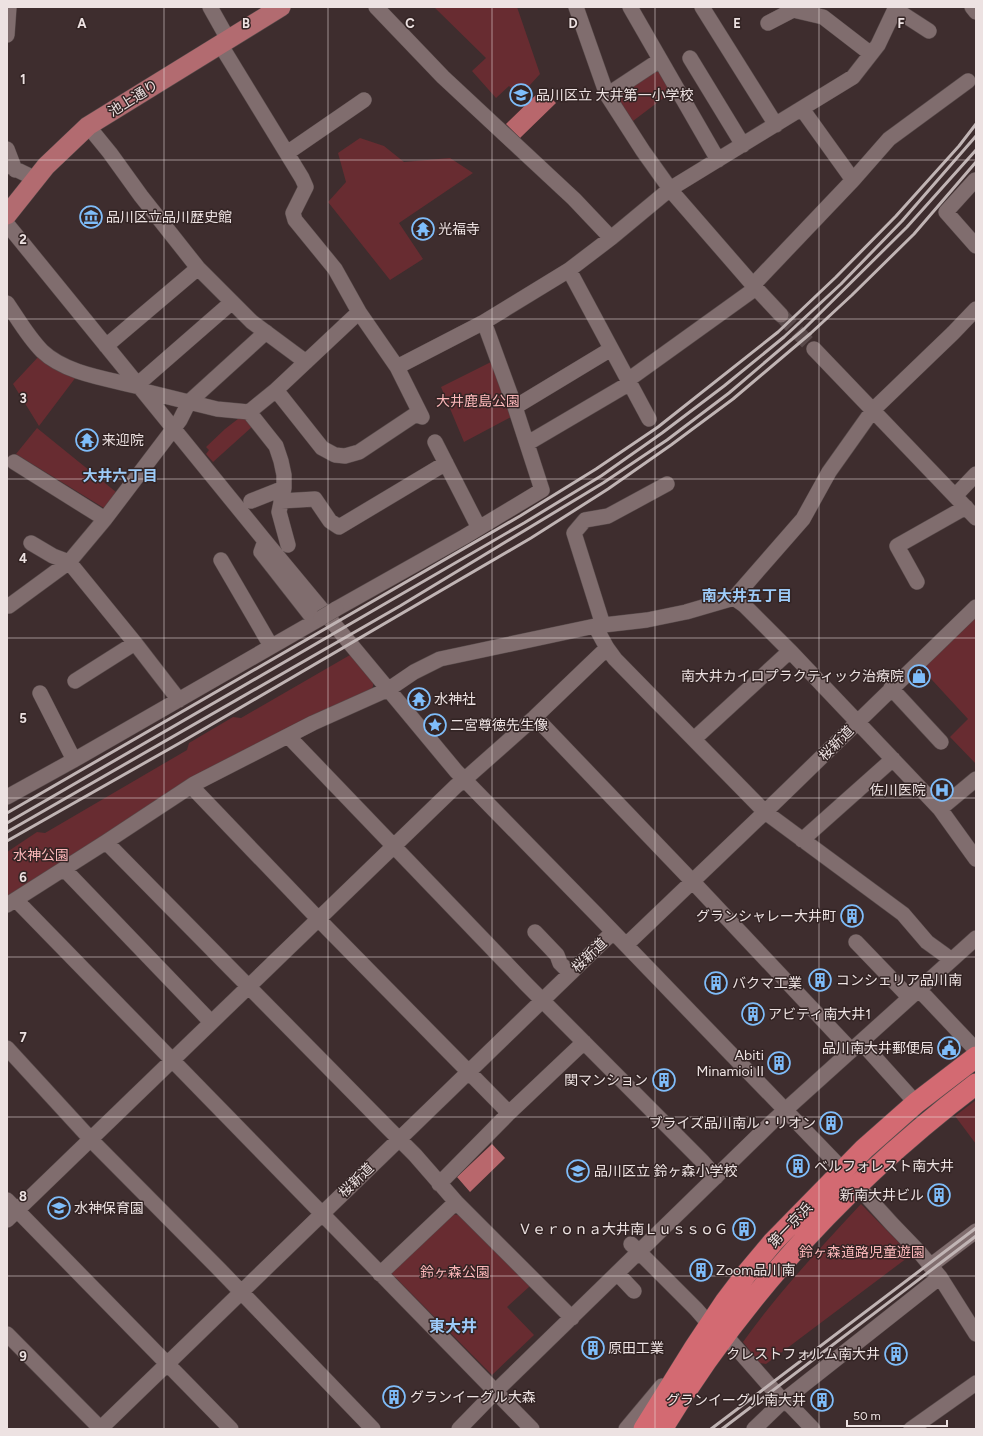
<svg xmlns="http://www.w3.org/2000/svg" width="983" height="1436" font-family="Figtree,'Noto Sans JP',sans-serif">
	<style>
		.green { fill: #682c31 }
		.water { fill: #b8676c }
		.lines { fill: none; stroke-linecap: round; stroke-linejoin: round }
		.minor-tunnel { stroke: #584849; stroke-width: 15; stroke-dasharray: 15 8; stroke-linecap: butt }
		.minor-casing { stroke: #584b4b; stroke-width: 16 }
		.major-casing { stroke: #584b4b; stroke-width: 20 }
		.highway-casing { stroke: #584b4b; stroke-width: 22 }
		.minor { stroke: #806d6e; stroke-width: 15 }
		.major { stroke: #b26b70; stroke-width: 19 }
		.highway { stroke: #d36a72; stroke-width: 21 }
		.rail { stroke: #c0b4b4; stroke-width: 3 }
		.minor-bridge-casing { stroke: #584b4b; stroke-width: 16; stroke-linecap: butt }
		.minor-bridge { stroke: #806d6e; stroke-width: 15 }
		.grid { fill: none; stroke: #ede2e2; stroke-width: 1; stroke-opacity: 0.55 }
		.labels { text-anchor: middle; stroke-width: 3; stroke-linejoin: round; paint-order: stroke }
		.poi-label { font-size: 14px; fill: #ede2e2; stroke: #332424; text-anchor: start }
		.street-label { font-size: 14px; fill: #ede2e2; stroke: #332424 }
		.park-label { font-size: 14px; fill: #fcb7b9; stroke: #332424 }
		.neighbourhood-label { font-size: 15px; font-weight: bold; fill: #9dcbf8; stroke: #332424 }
		.quarter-label { font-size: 16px; font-weight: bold; fill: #9dcbf8; stroke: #332424 }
		.grid-label { font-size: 13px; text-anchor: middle; font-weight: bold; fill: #ede2e2; stroke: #332424; stroke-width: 3; stroke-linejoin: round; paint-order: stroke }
	</style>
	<rect width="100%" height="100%" fill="#3e2d2e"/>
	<path class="green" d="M434 7H517L540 74 520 96 509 86 496 98 472 71 486 58Z
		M659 65 674 90 633 121 615 94Z
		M360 138 384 146 404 162 450 158 473 173 399 223 423 259 390 280 328 202 346 182 338 153Z
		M39 356 76 377 39 426 13 384Z
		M493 361 513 416 464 442 441 387Z
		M243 415 253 426 213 462 206 454 209 450 206 447 225 429Z
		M37 428 116 492 104 508 16 454Z
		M976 617V764L950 737 968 719 921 668Z
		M350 655 374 680 373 686 370 693 273 739 7 901V852L37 832 45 833 187 750 189 743 233 717 241 718Z
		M976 1100V1144L955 1116Z
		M861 1204 911 1255 766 1364 760 1363 743 1342C778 1293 820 1248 861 1204Z
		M449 1214 460 1215 530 1286 507 1307 534 1335 492 1375 390 1272Z"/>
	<path class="water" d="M542 89 556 103 520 138 506 124Z
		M492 1144 505 1158 470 1192 457 1177Z"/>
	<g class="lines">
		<path class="minor-tunnel" d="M781 315 814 349"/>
		<g class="minor-casing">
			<path id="minor" d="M210 7 228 39
				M376 7 443 77 574 199 611 238
				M576 7 607 95 643 151 673 193 753 285 781 315
				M630 7 718 160
				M702 7 776 125
				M972 7 976 12
				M895 9 929 31
				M768 23 793 10 823 17 871 54
				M7 35 9 7
				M690 58 743 145
				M607 95 660 60
				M88 126 110 153 141 196 198 268 252 322 306 362
				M7 149 15 170
				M287 153 364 100
				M7 165 36 179
				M853 180 889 139 968 81
				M975 180 946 212 976 246
				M7 224 265 541 456 771 595 913 843 1170 892 1224 920 1253 940 1277 976 1334
				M569 270 649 419
				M753 285 853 180 802 109
				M7 303C18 319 28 337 42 351 66 374 109 379 140 387
				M359 312 397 367 422 417
				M106 346 198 268
				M814 349 976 518
				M397 367 484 322 569 270 611 238 670 189 853 77 878 45 896 7
				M628 380 756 288
				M138 384 232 302
				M276 390 322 448 335 455 345 456 359 452 419 412
				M144 391 217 409 249 412 276 390 359 312 335 269 295 220 293 213 306 187 302 178 220 44
				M515 407 611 349
				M249 412 276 446 281 461 284 475V488L279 512 288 545
				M435 442 479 528
				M528 443 630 383
				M14 462 105 519
				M955 496 976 474
				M251 501 284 488
				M281 501 315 499 330 521 339 527 446 463
				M265 541 261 552 315 621
				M31 543 53 556 69 562 135 643 179 700
				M221 560 271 646
				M917 582 897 546 966 507
				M734 598 744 605 790 651 940 809 976 859
				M7 605 9 606 69 562 105 519 180 420 189 402 266 332
				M336 609 464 537 542 490 515 407 484 322
				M603 625 574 533 585 520 608 516 667 484
				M595 626 607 648 615 659 765 812 903 914 927 942 945 955 950 961
				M75 681 135 643
				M891 688 941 742
				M40 693 74 760
				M535 717 693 882 851 1050
				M288 736 527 985 702 1161 716 1177
				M694 739 790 651
				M191 786 328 929 509 1113
				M7 797 74 760 321 618
				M940 809 976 779
				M802 840 893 759
				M106 842 388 1128 415 1155 456 1202 572 1318
				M64 869 211 1022
				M16 900 532 1429
				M7 905 106 842 194 784 313 723 389 689 414 672 440 659 595 626 647 620 686 612 734 598 803 519 829 472 873 410 953 333 976 309
				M535 932 557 955 560 963 570 973
				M856 942 909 997
				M626 945 765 812 976 607
				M917 990 925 996 976 1050
				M861 1042 916 1103
				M7 1048 97 1146 220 1270 373 1429
				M439 1184 509 1113 584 1042
				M7 1200 231 1429
				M7 1220 456 786 464 780 535 717 607 648
				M631 1244 696 1309 710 1325
				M930 1266 976 1231
				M617 1273 634 1291
				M380 1274 456 1202
				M7 1334 101 1429
				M725 1335 783 1401 791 1406 813 1429
				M100 1429 613 932
				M459 1429 495 1392 772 1122 976 938
				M626 1429 662 1386
				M754 1429 783 1401 940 1277
				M911 1429 976 1383"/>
		</g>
		<g class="major-casing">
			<path id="major" d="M7 215 46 166 88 126 281 7"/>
		</g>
		<g class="highway-casing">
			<path id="highway" d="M644 1429 695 1347 725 1302 747 1273 773 1242 864 1149 916 1103 976 1057
				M662 1429C743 1295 851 1179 976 1084"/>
		</g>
		<use href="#minor" class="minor"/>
		<use href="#major" class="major"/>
		<use href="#highway" class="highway"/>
		<path class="rail" d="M7 813 520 516 596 469 658 427 778 332 836 277 896 216 959 146 976 124
			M7 823 524 523 601 476 662 433 724 386 784 337 841 284 902 221 976 136
			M7 832 400 606 603 483 667 440 729 393 804 329 907 227 976 150
			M7 841 185 740 531 538 608 489 671 445 733 399 811 333 852 295 914 234 976 162
			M711 1429 976 1228
			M722 1429 976 1236"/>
		<g class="minor-bridge-casing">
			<path id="minor-bridge" d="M321 618 336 609"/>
		</g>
		<use href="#minor-bridge" class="minor-bridge"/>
	</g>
	<path class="grid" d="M164 7V1429M328 7V1429M492 7V1429M655 7V1429M819 7V1429M7 160H976M7 319H976M7 479H976M7 638H976M7 798H976M7 957H976M7 1117H976M7 1276H976"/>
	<defs>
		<g id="school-ring" transform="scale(1.15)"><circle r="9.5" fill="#332424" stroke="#7fbdfa" stroke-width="1.5"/><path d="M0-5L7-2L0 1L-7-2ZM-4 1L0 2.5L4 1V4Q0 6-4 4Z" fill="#7fbdfa"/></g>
		<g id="museum-ring" transform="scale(1.15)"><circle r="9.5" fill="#332424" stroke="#7fbdfa" stroke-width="1.5"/><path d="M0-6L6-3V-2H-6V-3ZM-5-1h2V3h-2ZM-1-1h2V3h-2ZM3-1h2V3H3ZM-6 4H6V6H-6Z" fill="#7fbdfa"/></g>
		<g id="temple-ring" transform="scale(1.15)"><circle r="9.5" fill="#332424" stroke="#7fbdfa" stroke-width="1.5"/><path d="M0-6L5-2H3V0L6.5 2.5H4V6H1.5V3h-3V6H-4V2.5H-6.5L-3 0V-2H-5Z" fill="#7fbdfa"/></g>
		<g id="shop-ring" transform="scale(1.15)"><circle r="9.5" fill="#332424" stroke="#7fbdfa" stroke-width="1.5"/><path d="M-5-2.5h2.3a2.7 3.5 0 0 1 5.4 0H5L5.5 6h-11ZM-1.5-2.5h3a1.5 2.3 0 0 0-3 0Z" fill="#7fbdfa"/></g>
		<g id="sight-ring" transform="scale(1.15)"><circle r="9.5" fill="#332424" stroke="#7fbdfa" stroke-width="1.5"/><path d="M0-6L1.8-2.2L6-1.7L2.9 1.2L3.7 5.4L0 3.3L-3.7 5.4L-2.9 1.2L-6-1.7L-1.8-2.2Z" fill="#7fbdfa"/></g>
		<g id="hospital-ring" transform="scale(1.15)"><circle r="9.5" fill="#332424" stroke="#7fbdfa" stroke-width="1.5"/><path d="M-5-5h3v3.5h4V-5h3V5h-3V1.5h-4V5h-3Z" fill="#7fbdfa"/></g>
		<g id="building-ring" transform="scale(1.15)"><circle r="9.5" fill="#332424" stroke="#7fbdfa" stroke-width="1.5"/><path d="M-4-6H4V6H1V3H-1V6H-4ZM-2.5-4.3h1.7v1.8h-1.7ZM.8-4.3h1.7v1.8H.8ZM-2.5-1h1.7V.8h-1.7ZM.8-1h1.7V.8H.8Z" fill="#7fbdfa"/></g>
		<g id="civic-ring" transform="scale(1.15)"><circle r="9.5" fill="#332424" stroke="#7fbdfa" stroke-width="1.5"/><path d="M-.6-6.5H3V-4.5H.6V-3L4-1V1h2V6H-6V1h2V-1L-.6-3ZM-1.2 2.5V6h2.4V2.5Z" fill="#7fbdfa"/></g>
	</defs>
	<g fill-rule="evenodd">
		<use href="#school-ring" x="521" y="95"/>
		<use href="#museum-ring" x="91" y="217"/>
		<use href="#temple-ring" x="423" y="229"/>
		<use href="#temple-ring" x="87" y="440"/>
		<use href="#shop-ring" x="919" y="676"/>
		<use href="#temple-ring" x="419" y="699"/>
		<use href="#sight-ring" x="435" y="725"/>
		<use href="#hospital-ring" x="942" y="790"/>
		<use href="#building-ring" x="852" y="916"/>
		<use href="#building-ring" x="820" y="980"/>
		<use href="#building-ring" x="716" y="983"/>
		<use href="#building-ring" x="753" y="1014"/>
		<use href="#civic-ring" x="949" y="1048"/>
		<use href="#building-ring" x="779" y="1063"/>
		<use href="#building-ring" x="664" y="1080"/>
		<use href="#building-ring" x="831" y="1123"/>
		<use href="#building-ring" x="798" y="1166"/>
		<use href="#school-ring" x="578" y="1171"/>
		<use href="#building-ring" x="939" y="1195"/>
		<use href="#school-ring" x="59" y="1208"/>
		<use href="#building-ring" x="744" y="1229"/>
		<use href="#building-ring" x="701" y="1270"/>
		<use href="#building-ring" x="593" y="1348"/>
		<use href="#building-ring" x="896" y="1354"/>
		<use href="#building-ring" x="394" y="1397"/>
		<use href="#building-ring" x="822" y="1400"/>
	</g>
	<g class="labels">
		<g class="poi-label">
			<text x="536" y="100">品川区立 大井第一小学校</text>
			<text x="106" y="222">品川区立品川歴史館</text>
			<text x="438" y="234">光福寺</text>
			<text x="102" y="445">来迎院</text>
			<text x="904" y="681" text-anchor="end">南大井カイロプラクティック治療院</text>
			<text x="434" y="704">水神社</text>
			<text x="450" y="730">二宮尊徳先生像</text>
			<text x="926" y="795" text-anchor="end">佐川医院</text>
			<text x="836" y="921" text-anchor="end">グランシャレー大井町</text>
			<text x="836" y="985">コンシェリア品川南</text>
			<text x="732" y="988">バクマ工業</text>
			<text x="768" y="1019">アビティ南大井1</text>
			<text x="934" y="1053" text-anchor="end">品川南大井郵便局</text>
			<text x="764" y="1060" text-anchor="end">Abiti<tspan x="764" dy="16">Minamioi II</tspan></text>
			<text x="648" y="1085" text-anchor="end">関マンション</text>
			<text x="816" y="1128" text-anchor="end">ブライズ品川南ル・リオン</text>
			<text x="814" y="1171">ベルフォレスト南大井</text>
			<text x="594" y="1176">品川区立 鈴ヶ森小学校</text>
			<text x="924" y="1200" text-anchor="end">新南大井ビル</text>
			<text x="74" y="1213">水神保育園</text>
			<text x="728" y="1234" text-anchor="end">Ｖｅｒｏｎａ大井南ＬｕｓｓｏＧ</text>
			<text x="716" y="1275">Zoom品川南</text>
			<text x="608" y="1353">原田工業</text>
			<text x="880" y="1359" text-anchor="end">クレストフォルム南大井</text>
			<text x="410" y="1402">グランイーグル大森</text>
			<text x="806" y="1405" text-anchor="end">グランイーグル南大井</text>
		</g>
		<g class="street-label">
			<text transform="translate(133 98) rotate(-32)" y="5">池上通り</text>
			<text transform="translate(836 743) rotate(-45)" y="5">桜新道</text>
			<text transform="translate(589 955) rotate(-44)" y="5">桜新道</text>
			<text transform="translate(356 1180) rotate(-44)" y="5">桜新道</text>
			<text transform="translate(790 1225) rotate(-46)" y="5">第一京浜</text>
		</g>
		<g class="park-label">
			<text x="478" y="406">大井鹿島公園</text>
			<text x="41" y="860">水神公園</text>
			<text x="862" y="1257">鈴ヶ森道路児童遊園</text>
			<text x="455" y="1277">鈴ヶ森公園</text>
		</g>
		<g class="neighbourhood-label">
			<text x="120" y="481">大井六丁目</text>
			<text x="747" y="601">南大井五丁目</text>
		</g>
		<g class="quarter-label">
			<text x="453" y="1332">東大井</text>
		</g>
	</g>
	<g class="grid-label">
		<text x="82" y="28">A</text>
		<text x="246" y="28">B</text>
		<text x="410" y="28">C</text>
		<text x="573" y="28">D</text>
		<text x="737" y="28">E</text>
		<text x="901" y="28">F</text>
		<text x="23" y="84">1</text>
		<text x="23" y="244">2</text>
		<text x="23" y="403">3</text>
		<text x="23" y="563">4</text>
		<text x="23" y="723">5</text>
		<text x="23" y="882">6</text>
		<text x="23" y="1042">7</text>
		<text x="23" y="1201">8</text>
		<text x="23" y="1361">9</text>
	</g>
	<rect width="983" height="1436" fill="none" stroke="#ede2e2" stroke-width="16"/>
	<path d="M847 1420v6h100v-6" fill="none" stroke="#ede2e2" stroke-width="2"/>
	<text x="853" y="1420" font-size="12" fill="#ede2e2" stroke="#332424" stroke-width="3" paint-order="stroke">50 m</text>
</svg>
